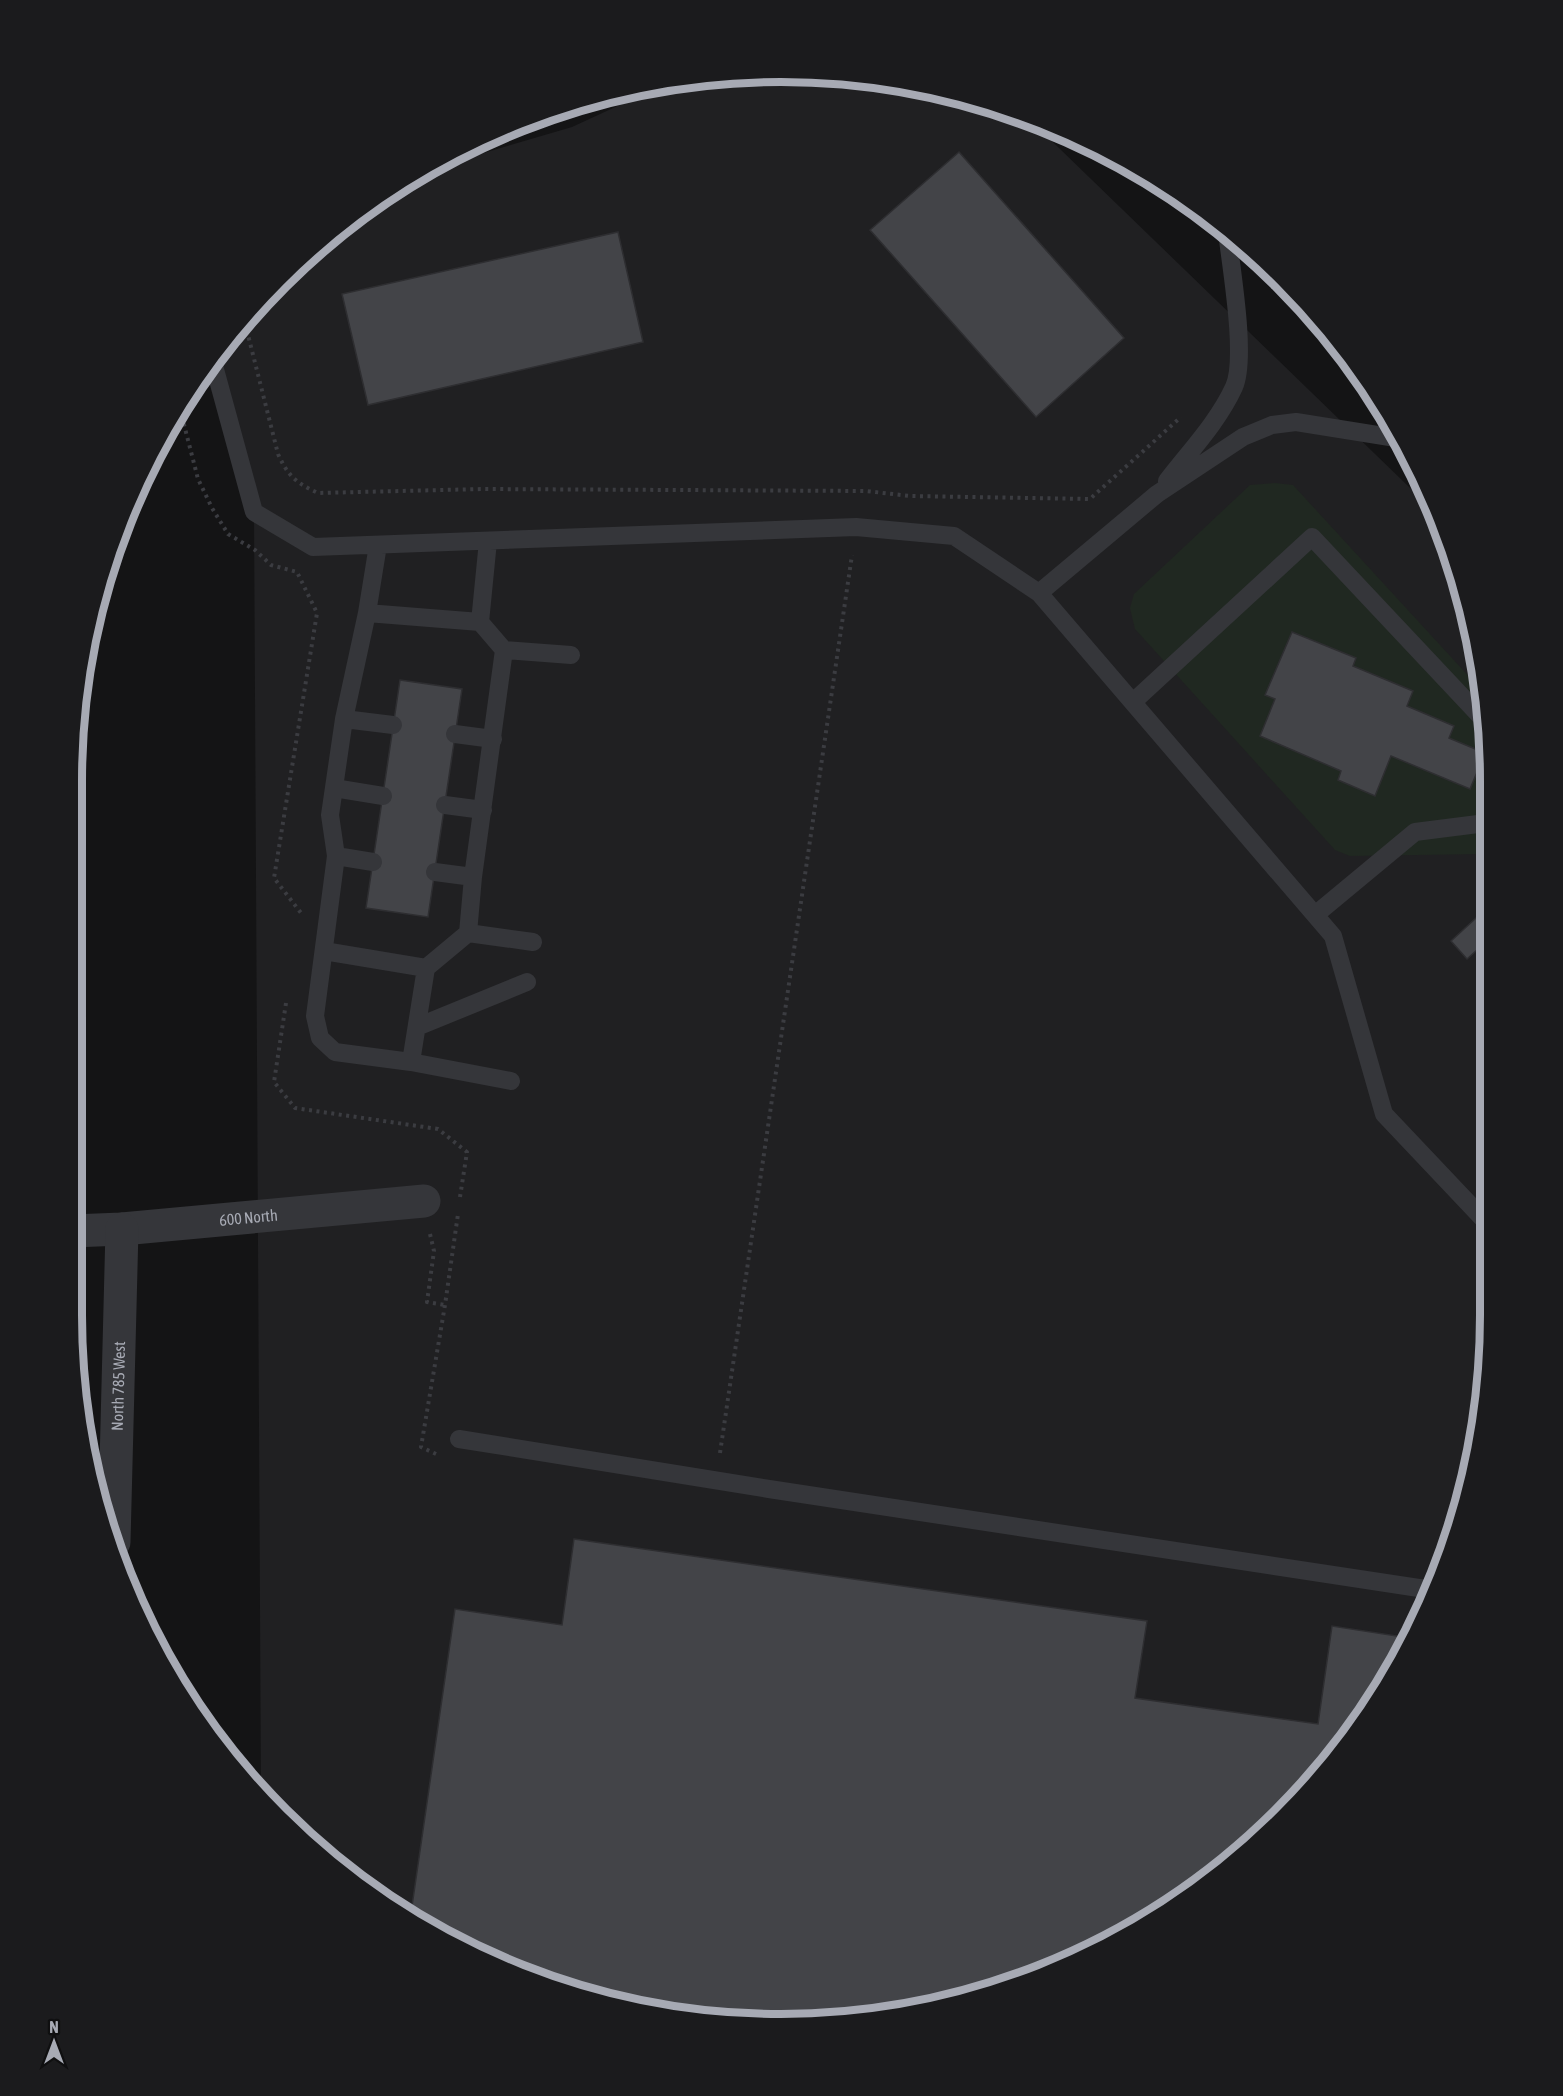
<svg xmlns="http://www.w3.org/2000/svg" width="1563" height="2096" font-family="'Asap Condensed',sans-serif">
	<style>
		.built { fill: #202022 }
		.green { fill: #202821 }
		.building { fill: #434448; stroke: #2e2e31; stroke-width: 1.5 }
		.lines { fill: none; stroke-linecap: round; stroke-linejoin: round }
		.path { stroke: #3b3c41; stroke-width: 4; stroke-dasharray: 3 4.5; stroke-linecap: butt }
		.service { stroke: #35363a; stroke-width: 18 }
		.minor { stroke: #35363a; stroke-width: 33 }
		.labels { text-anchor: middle; stroke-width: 4.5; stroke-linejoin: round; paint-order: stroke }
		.street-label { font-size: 16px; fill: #a7aab4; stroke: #0f0f10 }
		.rim { fill: none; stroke: #a7aab4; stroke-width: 8 }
	</style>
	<rect width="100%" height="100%" fill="#141415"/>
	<path class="built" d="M735 74 874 78 1010 110 1028 118 1438 515 1485 689 1489 1361 1453 1542 1396 1669 1315 1783 1096 1951 1010 1986 828 2022 643 2010 467 1951 313 1848 261 1791 254 513 213 362 280 280 350 218 429 169 572 127 663 85Z"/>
	<path class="green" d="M1275 483 1293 485 1485 694 1486 854 1350 856 1335 850 1135 629 1130 608 1134 594 1250 485Z"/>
	<path class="building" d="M959 152 1124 338 1036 417 870 230Z
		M618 232 643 342 368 405 342 294Z
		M1292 632 1356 658 1353 666 1413 691 1407 706 1454 726 1449 738 1485 753 1470 789 1391 756 1375 796 1338 780 1341 771 1260 736 1275 699 1265 695Z
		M400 680 462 689 428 917 366 908Z
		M1476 918 1487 929V941L1467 959 1451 941Z
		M574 1539 1147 1621 1135 1698 1318 1724 1332 1626 1410 1638 1396 1669 1315 1783 1213 1878 1096 1951 1010 1986 828 2022 643 2010 467 1951 411 1913 455 1609 562 1625Z"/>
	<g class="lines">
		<path class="path" d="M245 323 278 454C288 476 296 483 318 493L483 489 866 491 910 496 1090 499 1181 417
			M180 409 198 479 212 508 228 534 255 550 271 565 297 572 317 613 274 878 301 913
			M286 1003 274 1082 295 1108 438 1129 467 1152 460 1197
			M430 1234 434 1251 427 1302 445 1305
			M720 1453 852 555
			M436 1454 421 1447 445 1305 458 1214"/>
		<path class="service" d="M213 362 254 512 313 547 856 527 954 536 1039 593 1333 936 1384 1114 1489 1225
			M1167 481C1190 451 1218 422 1234 387 1247 358 1231 267 1227 232
			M378 545 367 613 344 719 330 815 336 856 315 1016 320 1038 335 1052 411 1062 511 1081
			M1039 593 1157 494 1243 437 1272 425 1296 422 1396 438
			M367 613 480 622
			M504 650 571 655
			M1133 702 1312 537 1485 721
			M344 719 393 725
			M455 734 493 739
			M334 788 383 796
			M445 805 483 810
			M336 856 373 862
			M435 872 473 877
			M1315 915 1415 832 1486 823
			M468 933 533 942
			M324 951 426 968
			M417 1027 527 982
			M411 1062 426 968 468 933 473 877 504 650 480 622 488 541
			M459 1439 769 1489 1432 1590"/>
		<g class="minor">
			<path id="s1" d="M72 1231 122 1229 424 1201"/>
			<path id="s2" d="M114 1542 122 1229"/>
		</g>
	</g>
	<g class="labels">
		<g class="street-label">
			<text dy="6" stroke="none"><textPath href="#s1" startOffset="177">600 North</textPath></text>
			<text dy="6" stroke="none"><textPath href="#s2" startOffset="156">North 785 West</textPath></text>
		</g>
	</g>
	<path d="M0 0H1563V2096H0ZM781 82H781A699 699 0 0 1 1480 781V1315A699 699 0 0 1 781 2014H781A699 699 0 0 1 82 1315V781A699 699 0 0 1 781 82Z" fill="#1b1b1d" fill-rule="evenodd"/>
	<path class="rim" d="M781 82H781A699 699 0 0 1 1480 781V1315A699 699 0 0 1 781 2014H781A699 699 0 0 1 82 1315V781A699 699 0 0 1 781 82Z"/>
	<g transform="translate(54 2042)" stroke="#0f0f10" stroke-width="4.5" paint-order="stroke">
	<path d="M0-4.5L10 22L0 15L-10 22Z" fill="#a7aab4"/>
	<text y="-9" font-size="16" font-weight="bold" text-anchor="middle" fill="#a7aab4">N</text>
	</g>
</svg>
